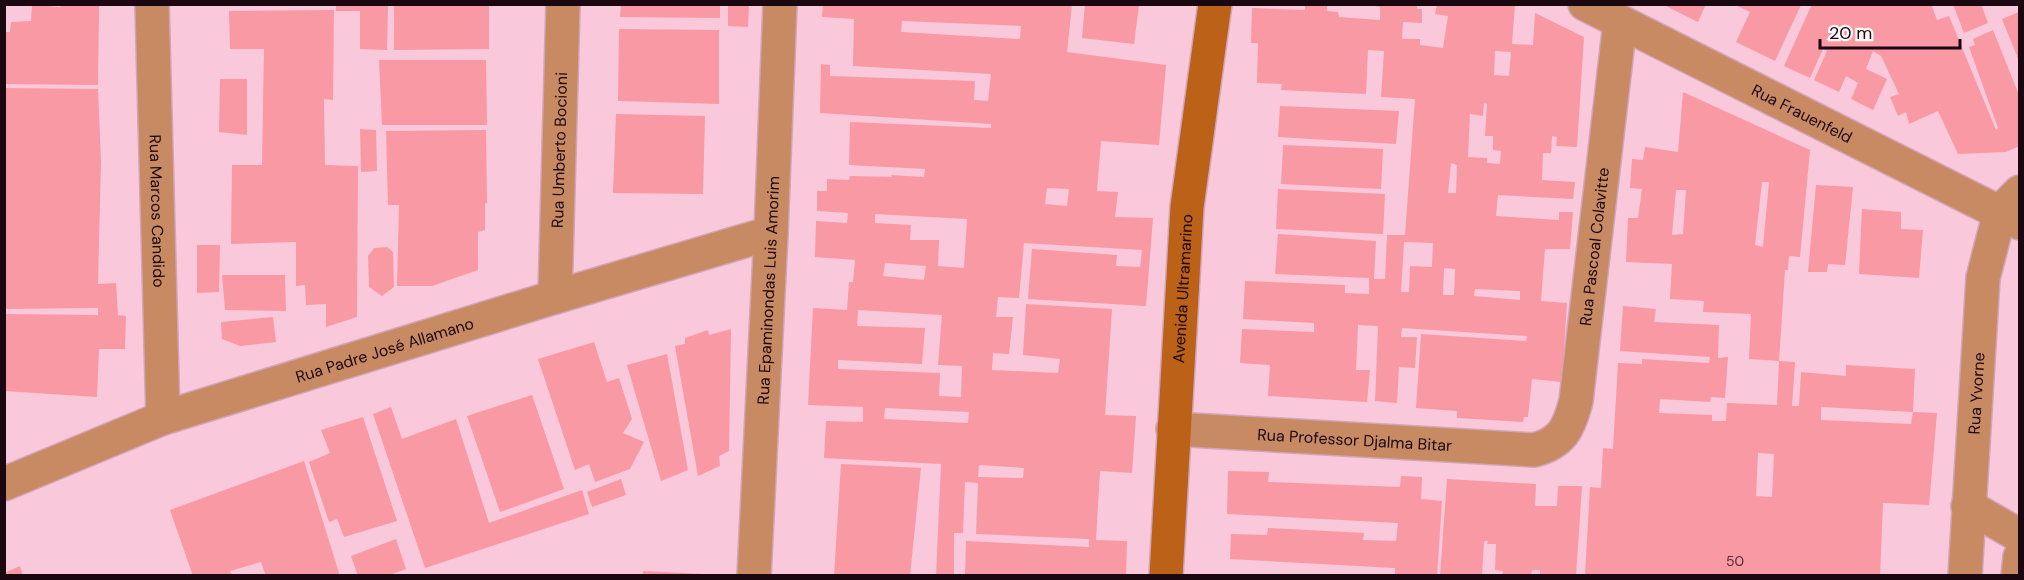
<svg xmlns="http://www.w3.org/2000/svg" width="2024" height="580" font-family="'DM Sans',sans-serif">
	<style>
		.building { fill: #f999a3; fill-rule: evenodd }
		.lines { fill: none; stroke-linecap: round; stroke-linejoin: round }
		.street-casing { stroke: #d1a5b6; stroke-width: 36 }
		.secondary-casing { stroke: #d1a5b6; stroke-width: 36 }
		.street { stroke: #c88a63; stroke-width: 33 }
		.secondary { stroke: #bb6118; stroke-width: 33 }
		.labels { text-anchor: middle; stroke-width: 4.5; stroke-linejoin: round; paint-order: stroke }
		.number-label { font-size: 14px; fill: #522c35 }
		.street-label { font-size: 16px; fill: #1b0710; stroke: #fdf7f9 }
	</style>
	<rect width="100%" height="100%" fill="#f9c8db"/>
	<path class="building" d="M336 4H388L387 50 360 49V11H336Z
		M394 4H489V49L394 50Z
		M621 4H720V18L620 17Z
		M823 4H1072L1067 52 1166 65 1159 145 1101 141 1097 191 1118 192 1115 217 1153 218 1146 306 1028 299 1032 249 1117 255 1116 266 1140 267 1142 250 1024 243 1019 298 998 297 996 317H1013L1009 354 993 353 992 370 1058 373 1060 359 1023 355 1026 304 1112 309 1105 415 1136 416 1132 473 1100 471 1096 540 1127 541 1126 576H965L966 541 1089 547V539L976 534 978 483 965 482 963 533H954V576H936L941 464 824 458 826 421 863 422V407L808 405 813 308 847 310 849 282H853L855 260 815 257 816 221 847 223 848 213 817 211V191H827V179L849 180 850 176 892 177 891 175 924 177 925 169 849 165 850 122 991 128V124L820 113 821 64 830 65V76L975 81 974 100 988 101 991 74 853 66 854 19 822 17ZM902 21 1021 26 1020 39 901 32ZM1047 188 1069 189 1067 206 1045 204ZM875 214 967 219 964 268 938 266 939 240H910L911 225 875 223ZM885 263 926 266 924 280 883 276ZM858 310 942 315 938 365 962 366 961 397 939 396 940 373 838 369V360L922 364 925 328 857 326ZM885 408 969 412 968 423 884 419ZM979 465 1024 468 1023 478 978 477Z
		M1085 4 1139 5 1134 44 1082 38Z
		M1305 4H1327V11L1338 12 1339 17 1380 20V7L1366 4H1417V9H1422V23L1403 22 1402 39H1420V45L1443 48 1448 16 1435 14 1437 4H1515L1512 44 1533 45 1535 13 1584 37 1577 147 1556 146 1557 137 1552 136 1551 153H1543L1542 180 1575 182 1573 199 1498 195 1496 216 1559 220V212H1573L1570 249H1545L1543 274 1541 301 1567 303 1562 382 1532 379 1528 417H1524L1523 422 1457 418V411L1416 408 1421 334 1526 341 1527 336 1402 328 1401 337H1417L1415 368 1399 367 1397 403 1375 401 1378 326 1358 325 1356 370H1370L1367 402 1268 396 1270 365 1240 363 1242 329 1314 332V323L1243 319 1245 281 1345 285V293L1369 294V278L1275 274 1278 234 1376 241 1374 279H1385L1387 235H1405L1415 99 1381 97 1384 51 1368 50 1366 94 1281 90 1282 84 1257 83 1258 43H1251L1252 8 1305 10ZM1495 51 1511 52 1509 76 1494 75ZM1484 103 1487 104 1485 136H1493V150L1501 151 1500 164 1487 163V158L1468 157 1470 114 1483 116ZM1451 163 1457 165 1456 193H1448ZM1404 242 1433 243 1432 267 1410 266 1409 292H1401ZM1444 268 1455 269 1454 295H1443ZM1475 289 1520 291V300L1474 296Z
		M1662 4H1706L1698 22Z
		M1733 4 1801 5 1775 61 1736 42 1750 12Z
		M1812 4H1931L1937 20 1949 16 1996 130 1998 128 1969 47 1975 45 1973 39 1993 30 2019 95V146L2006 152 1958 154 1938 111 1909 124 1906 112 1898 116 1890 97 1899 94 1881 56 1873 51 1866 69 1887 79 1873 110 1851 99 1858 83 1846 76 1839 92 1814 80 1827 51 1823 49 1810 78 1784 66Z
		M1953 4H1981L1988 23 1964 33Z
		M32 5 61 7 60 5H99L98 85 4 84V32H10L11 22 31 21Z
		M728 5H749L748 27 728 26Z
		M334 10 333 100 324 99 325 165 358 166 357 317 326 327V304L306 305 305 285 296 286V242L231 244 232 165H262L264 49H230L229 11Z
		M2019 12V61L2002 19Z
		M619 29 719 30V104L618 101Z
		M379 60H486L487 125H382Z
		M220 79H247V135L219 132Z
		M4 88 98 89 101 161 98 284 116 283 118 315 126 316 125 349H99L97 397 4 391V314L98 315V308L4 309Z
		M1683 92 1810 150 1800 257 1789 256 1788 270H1785L1779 361 1749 359 1751 314 1703 312 1704 301 1670 299 1672 264 1626 262 1628 218H1638L1642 189 1630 188 1632 159 1643 160 1645 147 1678 152ZM1762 182H1769L1763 247 1755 245ZM1676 190H1686L1683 234 1672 235Z
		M1280 106 1399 111 1396 144 1278 137Z
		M616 114 705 116 703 194 613 193Z
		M360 129 376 130 377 171 361 172Z
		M486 130 487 203H485V230L478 232V270L432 286H397L399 205H388L386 131Z
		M1283 145 1383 149 1381 189 1281 184Z
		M1816 185 1853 187 1845 265 1828 264 1827 272H1808Z
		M1278 189 1385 194 1383 234 1276 229Z
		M1862 209 1901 212V229L1923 230 1919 278 1859 274Z
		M197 245H220L219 292 197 293Z
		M387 247 393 252 394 287 382 296 369 287 368 256 374 248Z
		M222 275H285L286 311 225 310Z
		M1623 306 1656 309 1654 322 1719 325 1718 358 1728 357 1725 398 1711 397 1710 402 1660 399 1659 413 1712 415V421H1726L1727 403 1777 405 1779 361 1795 362 1792 406H1799L1801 372 1846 376V365L1915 369 1913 412 1821 407V420L1911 424 1913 412 1937 413 1929 505 1883 503 1880 576H1585L1590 487 1601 488 1603 448 1613 449 1618 363 1642 364V359L1709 363 1710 357 1620 351ZM1758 453 1774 454 1772 497 1756 496Z
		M273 317 276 342 240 346 222 339 221 322Z
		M731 329 729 451 719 456 720 466 698 476 675 346 685 344V338L708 330 709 335Z
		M594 342 607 382 619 378 632 419 623 433 644 442 630 469 595 482 589 464 575 470 538 359Z
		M667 354 688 470 661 481 627 365Z
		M532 395 564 489 500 512 467 416Z
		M391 407 402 439 456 419 489 523 582 490 589 514 425 568 373 414Z
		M363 417 397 521 344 537 337 519 329 522 309 462 330 453 321 430Z
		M304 461 340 576H266L261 562 230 571 232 576H193L170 510Z
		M841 464 921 468 910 576H834Z
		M1228 471 1269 472 1268 482 1400 487 1401 476 1422 477 1421 499 1442 501 1437 576H1395V568L1230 559 1231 534 1267 535 1268 528 1364 533 1363 540 1396 541 1398 523 1227 514Z
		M621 479 626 495 592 507 587 492Z
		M1447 479 1536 484 1535 506H1557L1558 486H1582L1576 576H1540V570H1532L1531 576H1502L1503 571 1495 570 1496 544H1487L1488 541H1484L1482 576H1440Z
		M396 539 406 569 387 576H358L351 556Z
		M20 566 23 576H4V573Z
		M643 571 704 574V576H643Z"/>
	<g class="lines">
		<g class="street-casing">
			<g id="street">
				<path id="s1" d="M152 4 163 418"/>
				<path id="s2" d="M1585 4 2020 223"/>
				<path id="s3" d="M555 297 563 4"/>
				<path id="s4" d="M1173 429 1534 450C1562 443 1569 428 1576 401L1620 23"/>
				<path id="s5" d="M4 484 163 418 555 297 771 233"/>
				<path d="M1968 506 2020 536"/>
				<path id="s6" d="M754 576 771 233 780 4"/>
				<path id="s7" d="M1965 576 1983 278 2000 212 2020 192"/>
				<path d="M2018 576 2020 557"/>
			</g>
		</g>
		<g class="secondary-casing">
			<g id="secondary">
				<path id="s8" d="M1166 576 1187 207 1215 4"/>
			</g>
		</g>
		<use href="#street" class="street"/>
		<use href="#secondary" class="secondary"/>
	</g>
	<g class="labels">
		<g class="number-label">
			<text x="1735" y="566">50</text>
		</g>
		<g class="street-label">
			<text dy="6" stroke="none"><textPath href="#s2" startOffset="243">Rua Frauenfeld</textPath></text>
			<text dy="6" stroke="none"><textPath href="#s3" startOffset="147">Rua Umberto Bocioni</textPath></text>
			<text dy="6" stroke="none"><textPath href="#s1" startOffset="207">Rua Marcos Candido</textPath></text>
			<text dy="6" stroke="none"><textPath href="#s4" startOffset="586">Rua Pascoal Colavitte</textPath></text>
			<text dy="6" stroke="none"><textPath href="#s8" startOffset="288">Avenida Ultramarino</textPath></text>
			<text dy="6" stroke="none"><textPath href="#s6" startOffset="286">Rua Epaminondas Luis Amorim</textPath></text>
			<text dy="6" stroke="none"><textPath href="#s5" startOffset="404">Rua Padre José Allamano</textPath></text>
			<text dy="6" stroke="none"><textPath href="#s7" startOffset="183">Rua Yvorne</textPath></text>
			<text dy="6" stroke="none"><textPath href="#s4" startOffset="182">Rua Professor Djalma Bitar</textPath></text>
		</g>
	</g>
	<rect width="2024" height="580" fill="none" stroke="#1b0710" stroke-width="12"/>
	<path d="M1820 39v9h140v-9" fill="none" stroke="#1b0710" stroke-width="3"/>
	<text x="1829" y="39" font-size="18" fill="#1b0710" stroke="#fdf7f9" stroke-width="4.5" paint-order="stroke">20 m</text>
</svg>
